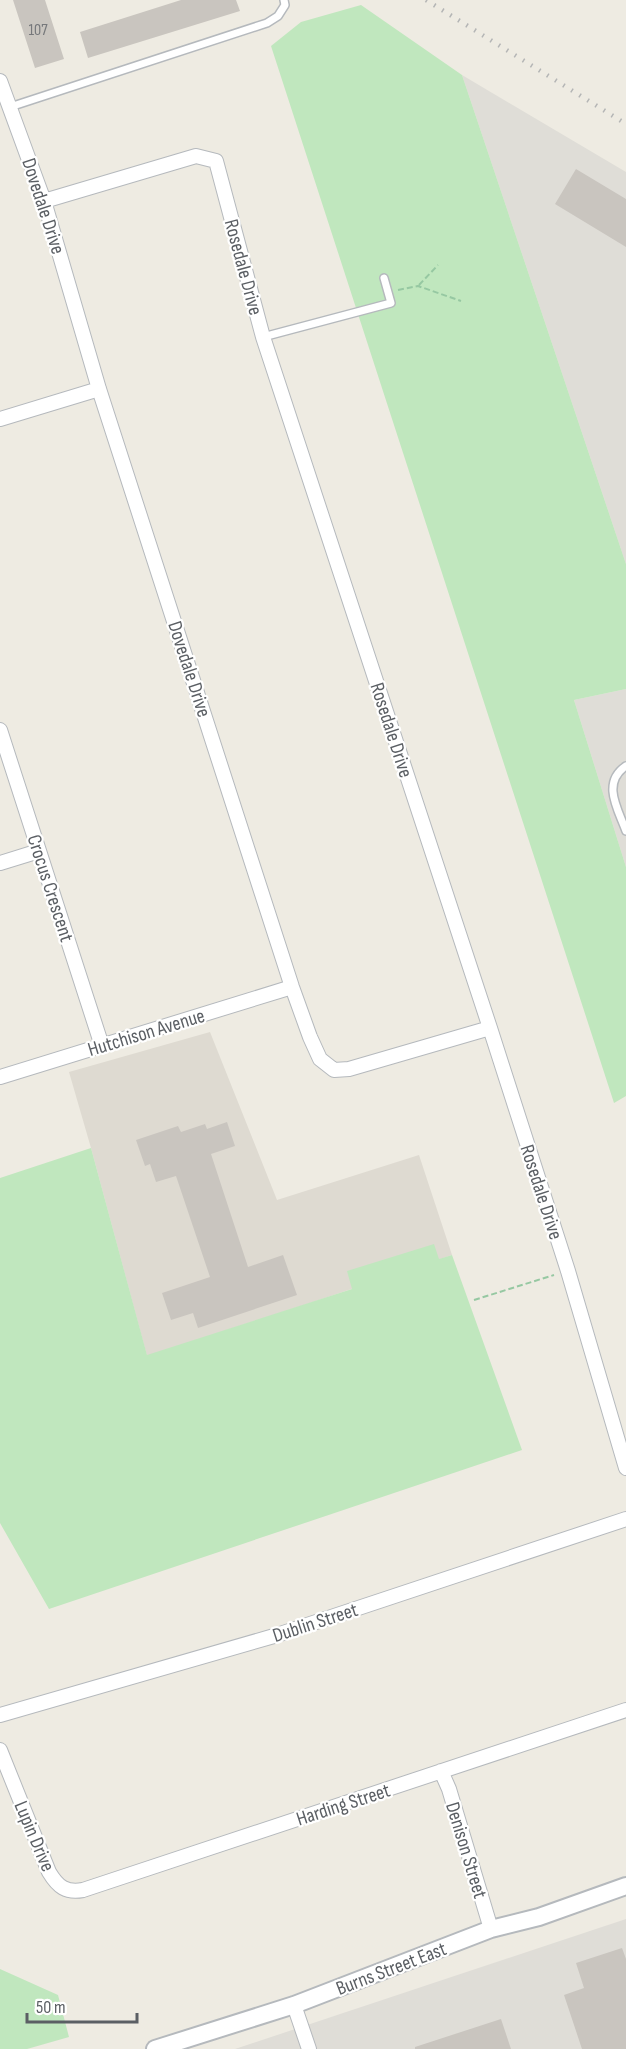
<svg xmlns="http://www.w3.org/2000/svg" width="626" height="2049" font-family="'Sofia Sans Condensed',sans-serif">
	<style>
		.industrial { fill: #dfddd7 }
		.education { fill: #dedad1 }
		.green { fill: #c0e7be }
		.building { fill: #c9c5bf }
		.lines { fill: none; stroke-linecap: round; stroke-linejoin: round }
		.service-casing { stroke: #b5b9bd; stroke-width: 10 }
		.minor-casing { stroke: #b5b9bd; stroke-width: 16 }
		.tertiary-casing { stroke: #b5b9bd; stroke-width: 20 }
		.path { stroke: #96c8a2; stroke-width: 2; stroke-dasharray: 6 3; stroke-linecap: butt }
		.service { stroke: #fff; stroke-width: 7 }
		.minor { stroke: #fff; stroke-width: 14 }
		.tertiary { stroke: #fff; stroke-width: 16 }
		.rail { stroke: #b4b5b5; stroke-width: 4.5; stroke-dasharray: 1.5 8; stroke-linecap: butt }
		.labels { text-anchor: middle; stroke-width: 4.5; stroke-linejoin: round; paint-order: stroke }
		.number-label { font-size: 16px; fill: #76787b }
		.street-label { font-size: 20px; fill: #5b5f64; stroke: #fff }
	</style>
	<rect width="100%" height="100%" fill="#eeebe2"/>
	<path class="industrial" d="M462 75 626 172V564Z
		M626 689V867L574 700Z
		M626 1919V2049H235Z"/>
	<path class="education" d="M210 1032 277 1200 419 1155 452 1255 313 1302 147 1356 91 1148 69 1072Z"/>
	<path class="green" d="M361 5 462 75 626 564V689L574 700 626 867V1096L614 1103 271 46 301 22Z
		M91 1148 147 1355 352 1289 347 1271 434 1244 439 1259 452 1255 522 1450 49 1609 0 1523V1178Z
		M0 1969 58 1995 69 2037 27 2049H0Z"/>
	<path class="building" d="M13 0H45L64 59 35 68Z
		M181 0H236L240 11 88 58 80 32Z
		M576 169 626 199V247L555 204Z
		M227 1122 235 1146 211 1154 248 1267 283 1255 297 1295 198 1328 193 1313 171 1320 162 1293 210 1277 176 1176 156 1182 150 1164 145 1166 136 1140 178 1126 181 1132 205 1124 207 1129Z
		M622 1948 626 1959V2049H582L564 1995 584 1988 576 1963Z
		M501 2019 511 2049H415V2047Z"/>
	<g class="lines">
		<g class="service-casing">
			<path id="service" d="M10 107 267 23 278 16 285 5 284 0
				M263 337 391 303 384 278
				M626 766C601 783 618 809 626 831"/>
		</g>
		<g class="minor-casing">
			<path id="minor" d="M0 81 44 201 99 389 292 987 310 1037 320 1059 334 1070 349 1069 490 1028
				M44 201 196 156 216 161 263 337 490 1028 568 1271 626 1468
				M0 419 99 389
				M0 730 102 1046
				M0 863 39 851
				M0 1077 292 987
				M0 1715 274 1636 626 1519
				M0 1750 49 1872C58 1887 66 1893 83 1890L626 1710
				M441 1771 449 1789 491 1929
				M294 2005 309 2049"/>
		</g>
		<g class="tertiary-casing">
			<path id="tertiary" d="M155 2049 294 2005 491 1929 539 1917 626 1886"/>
		</g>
		<path class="path" d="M419 285 438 265
			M398 290 418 286 461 301
			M474 1300 554 1275"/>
		<use href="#service" class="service"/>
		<use href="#minor" class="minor"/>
		<use href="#tertiary" class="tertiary"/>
		<path class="rail" d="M426 0 626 124"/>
	</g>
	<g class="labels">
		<g class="number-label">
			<text x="38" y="35">107</text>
		</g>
		<g class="street-label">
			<text transform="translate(44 206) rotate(72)" y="7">Dovedale Drive</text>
			<text transform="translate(244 267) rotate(75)" y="7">Rosedale Drive</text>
			<text transform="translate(190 669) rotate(72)" y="7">Dovedale Drive</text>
			<text transform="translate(392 730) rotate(72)" y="7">Rosedale Drive</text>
			<text transform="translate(51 888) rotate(72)" y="7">Crocus Crescent</text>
			<text transform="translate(146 1032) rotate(-17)" y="7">Hutchison Avenue</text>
			<text transform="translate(542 1192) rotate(72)" y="7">Rosedale Drive</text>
			<text transform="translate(315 1622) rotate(-18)" y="7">Dublin Street</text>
			<text transform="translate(343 1804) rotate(-18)" y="7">Harding Street</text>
			<text transform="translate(35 1836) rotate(67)" y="7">Lupin Drive</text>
			<text transform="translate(467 1850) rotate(73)" y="7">Denison Street</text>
			<text transform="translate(391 1968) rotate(-21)" y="7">Burns Street East</text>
		</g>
	</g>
	<path d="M27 2013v9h110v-9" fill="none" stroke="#5b5f64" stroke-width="3"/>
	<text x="36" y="2013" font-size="18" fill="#5b5f64" stroke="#ffffff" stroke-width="4.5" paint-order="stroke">50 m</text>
</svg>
